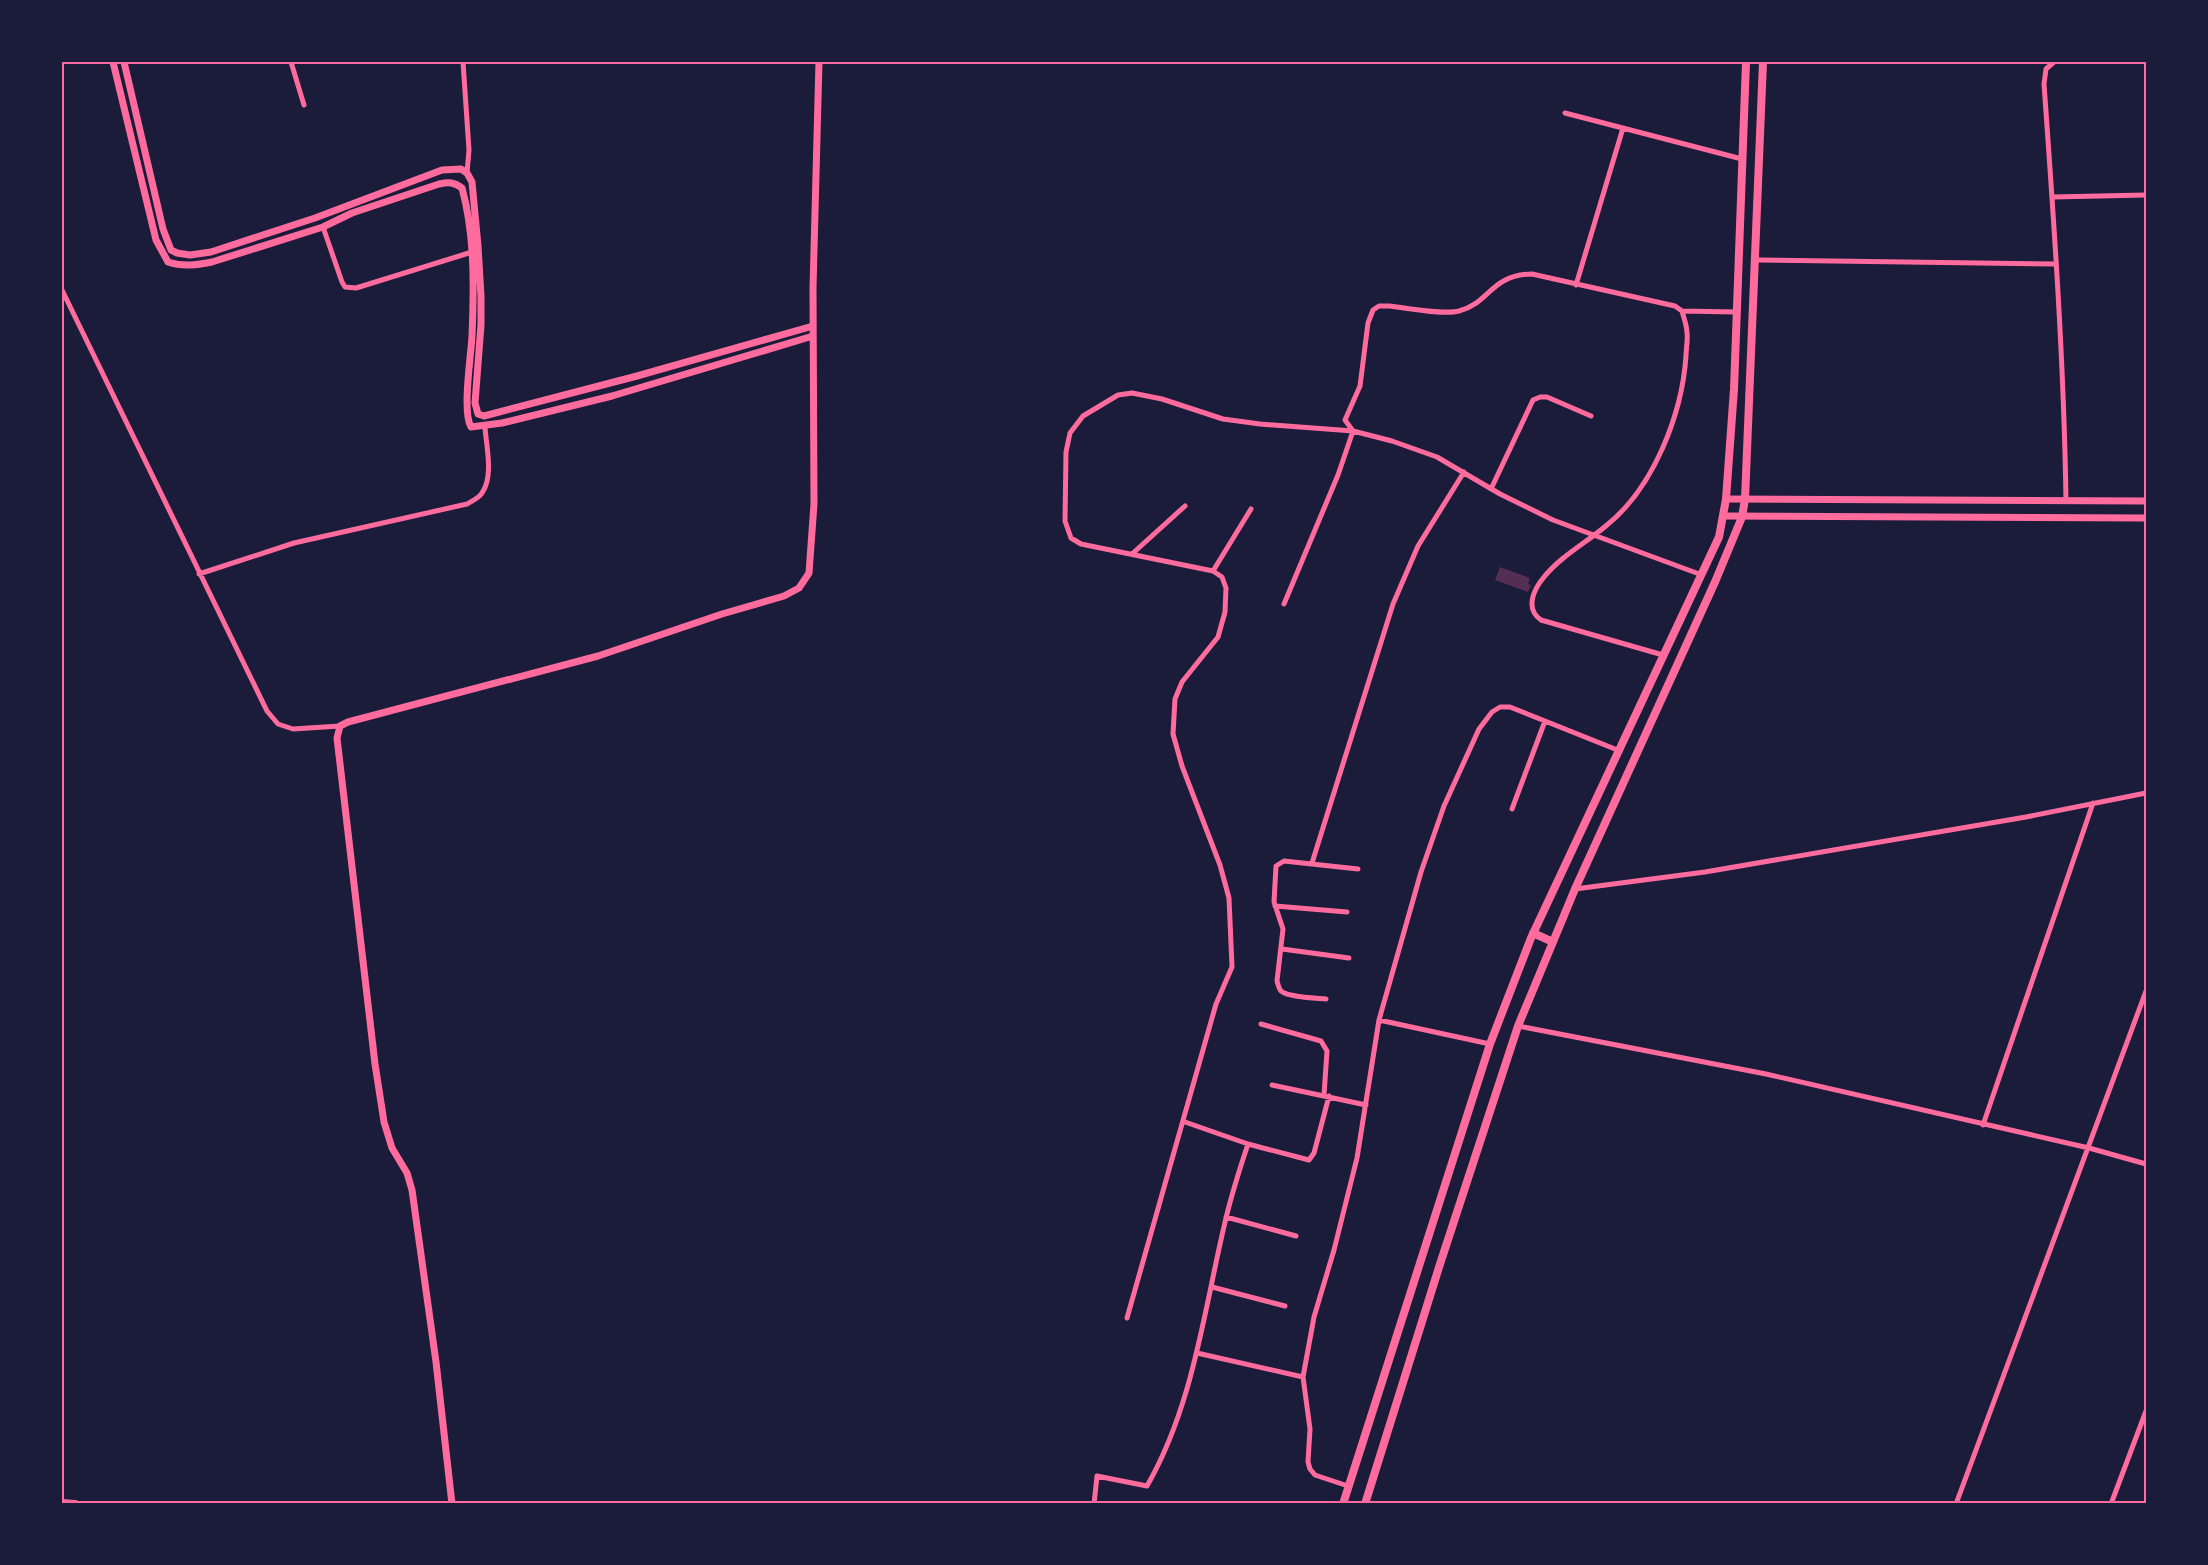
<svg xmlns="http://www.w3.org/2000/svg" width="2208" height="1565" font-family="'Varela Round',sans-serif">
	<style>
		.building { fill: #542f53 }
		.lines { fill: none; stroke-linecap: round; stroke-linejoin: round }
		.minor { stroke: #ff6b9d; stroke-width: 5 }
		.tertiary { stroke: #ff6b9d; stroke-width: 7 }
		.secondary { stroke: #ff6b9d; stroke-width: 8 }
		.neatline { fill: none; stroke: #ff6b9d; stroke-width: 2 }
	</style>
	<rect width="100%" height="100%" fill="#1b1b3a"/>
	<path class="building" d="M1500 567 1530 578 1528 584 1531 585 1528 592 1495 580Z"/>
	<g class="lines">
		<path class="minor" d="M291 62 304 105
			M463 62 469 150 467 173
			M2054 62 2046 69 2044 84C2054 223 2064 362 2066 501
			M1565 113 1742 159
			M2052 197 2146 195
			M323 227 342 282 345 287 356 288 472 252
			M1756 260 2056 264
			M1576 285 1623 128
			M62 290 267 711 278 724 293 729 340 726
			M1682 311 1736 312
			M1491 489 1533 400 1540 397H1547L1591 416
			M1132 554 1185 506
			M1213 571 1251 509
			M199 574 294 543 467 504C472 501 479 498 482 493 494 476 486 445 485 427
			M1284 604 1338 475 1353 431 1345 420 1360 386 1368 323 1373 310 1379 306H1389C1407 308 1443 315 1459 311 1490 303 1490 275 1532 274L1675 306 1682 311C1684 318 1687 326 1687 333 1688 340 1686 349 1686 356 1682 414 1654 487 1607 525 1586 543 1561 556 1544 577 1533 590 1525 609 1541 620L1663 655
			M1512 809 1545 721
			M1312 863 1393 604 1418 546 1464 472
			M1575 889 1705 872 2026 817 2146 793
			M1275 906 1347 912
			M1282 949 1349 958
			M1326 999C1316 998 1287 997 1281 991 1279 989 1278 984 1277 981L1283 929 1274 902 1276 866 1284 861 1358 869
			M1379 1020 1490 1044
			M1261 1024 1321 1041 1327 1051 1324 1095
			M1518 1026 1766 1074 2089 1148 2146 1164
			M1272 1085 1366 1105
			M1185 1122 1248 1144 1309 1160 1314 1153 1329 1096
			M1983 1125 2093 803
			M1226 1217 1296 1236
			M1212 1287 1285 1306
			M1127 1318 1216 1004 1232 967 1229 898 1220 865 1182 766 1173 734 1175 699 1182 682 1218 637 1225 612 1226 588 1222 577 1213 571 1081 544 1071 538 1065 521 1066 452 1070 433 1083 416 1118 395 1132 393 1162 399 1223 419 1260 424 1353 431 1392 441 1437 457 1500 494 1553 520 1702 575
			M1197 1353 1303 1377
			M1348 1486 1315 1475 1310 1469 1308 1462 1310 1429 1303 1377 1314 1317 1334 1250 1357 1158 1379 1020 1421 872 1444 806 1479 729 1492 712 1500 707H1510L1620 751
			M1094 1504 1097 1476 1147 1486C1194 1404 1204 1309 1226 1218 1232 1193 1240 1168 1248 1144
			M1956 1504 2146 991
			M2111 1504 2146 1411"/>
		<path class="tertiary" d="M113 62 156 240 168 262C183 267 197 265 212 262L323 227 352 213 439 184C449 182 454 182 462 188 475 235 474 288 472 336 471 356 462 412 471 427L502 423 612 396 813 336
			M124 62 163 229 171 250 177 253 190 255 211 252 315 218 442 170 461 169 467 173 472 182 478 246 481 296V325L475 403 478 414 484 416 637 376 813 326
			M1726 499 2146 501
			M1724 516 2146 518
			M452 1504 436 1362 412 1190 407 1173 392 1148 384 1122 375 1064 337 738 340 726 348 722 598 656 722 614 784 596 799 588 809 573 814 504 813 288 819 62"/>
		<path class="secondary" d="M1533 933 1553 942
			M62 1503 75 1504
			M1343 1504 1490 1044 1531 938 1719 537 1726 499 1734 389 1746 62
			M1365 1504 1440 1264 1518 1026 1575 889 1715 582 1742 517 1745 499 1763 62"/>
	</g>
	<rect width="2208" height="1565" fill="none" stroke="#1b1b3a" stroke-width="126"/>
	<rect x="63" y="63" width="2082" height="1439" class="neatline"/>
</svg>
